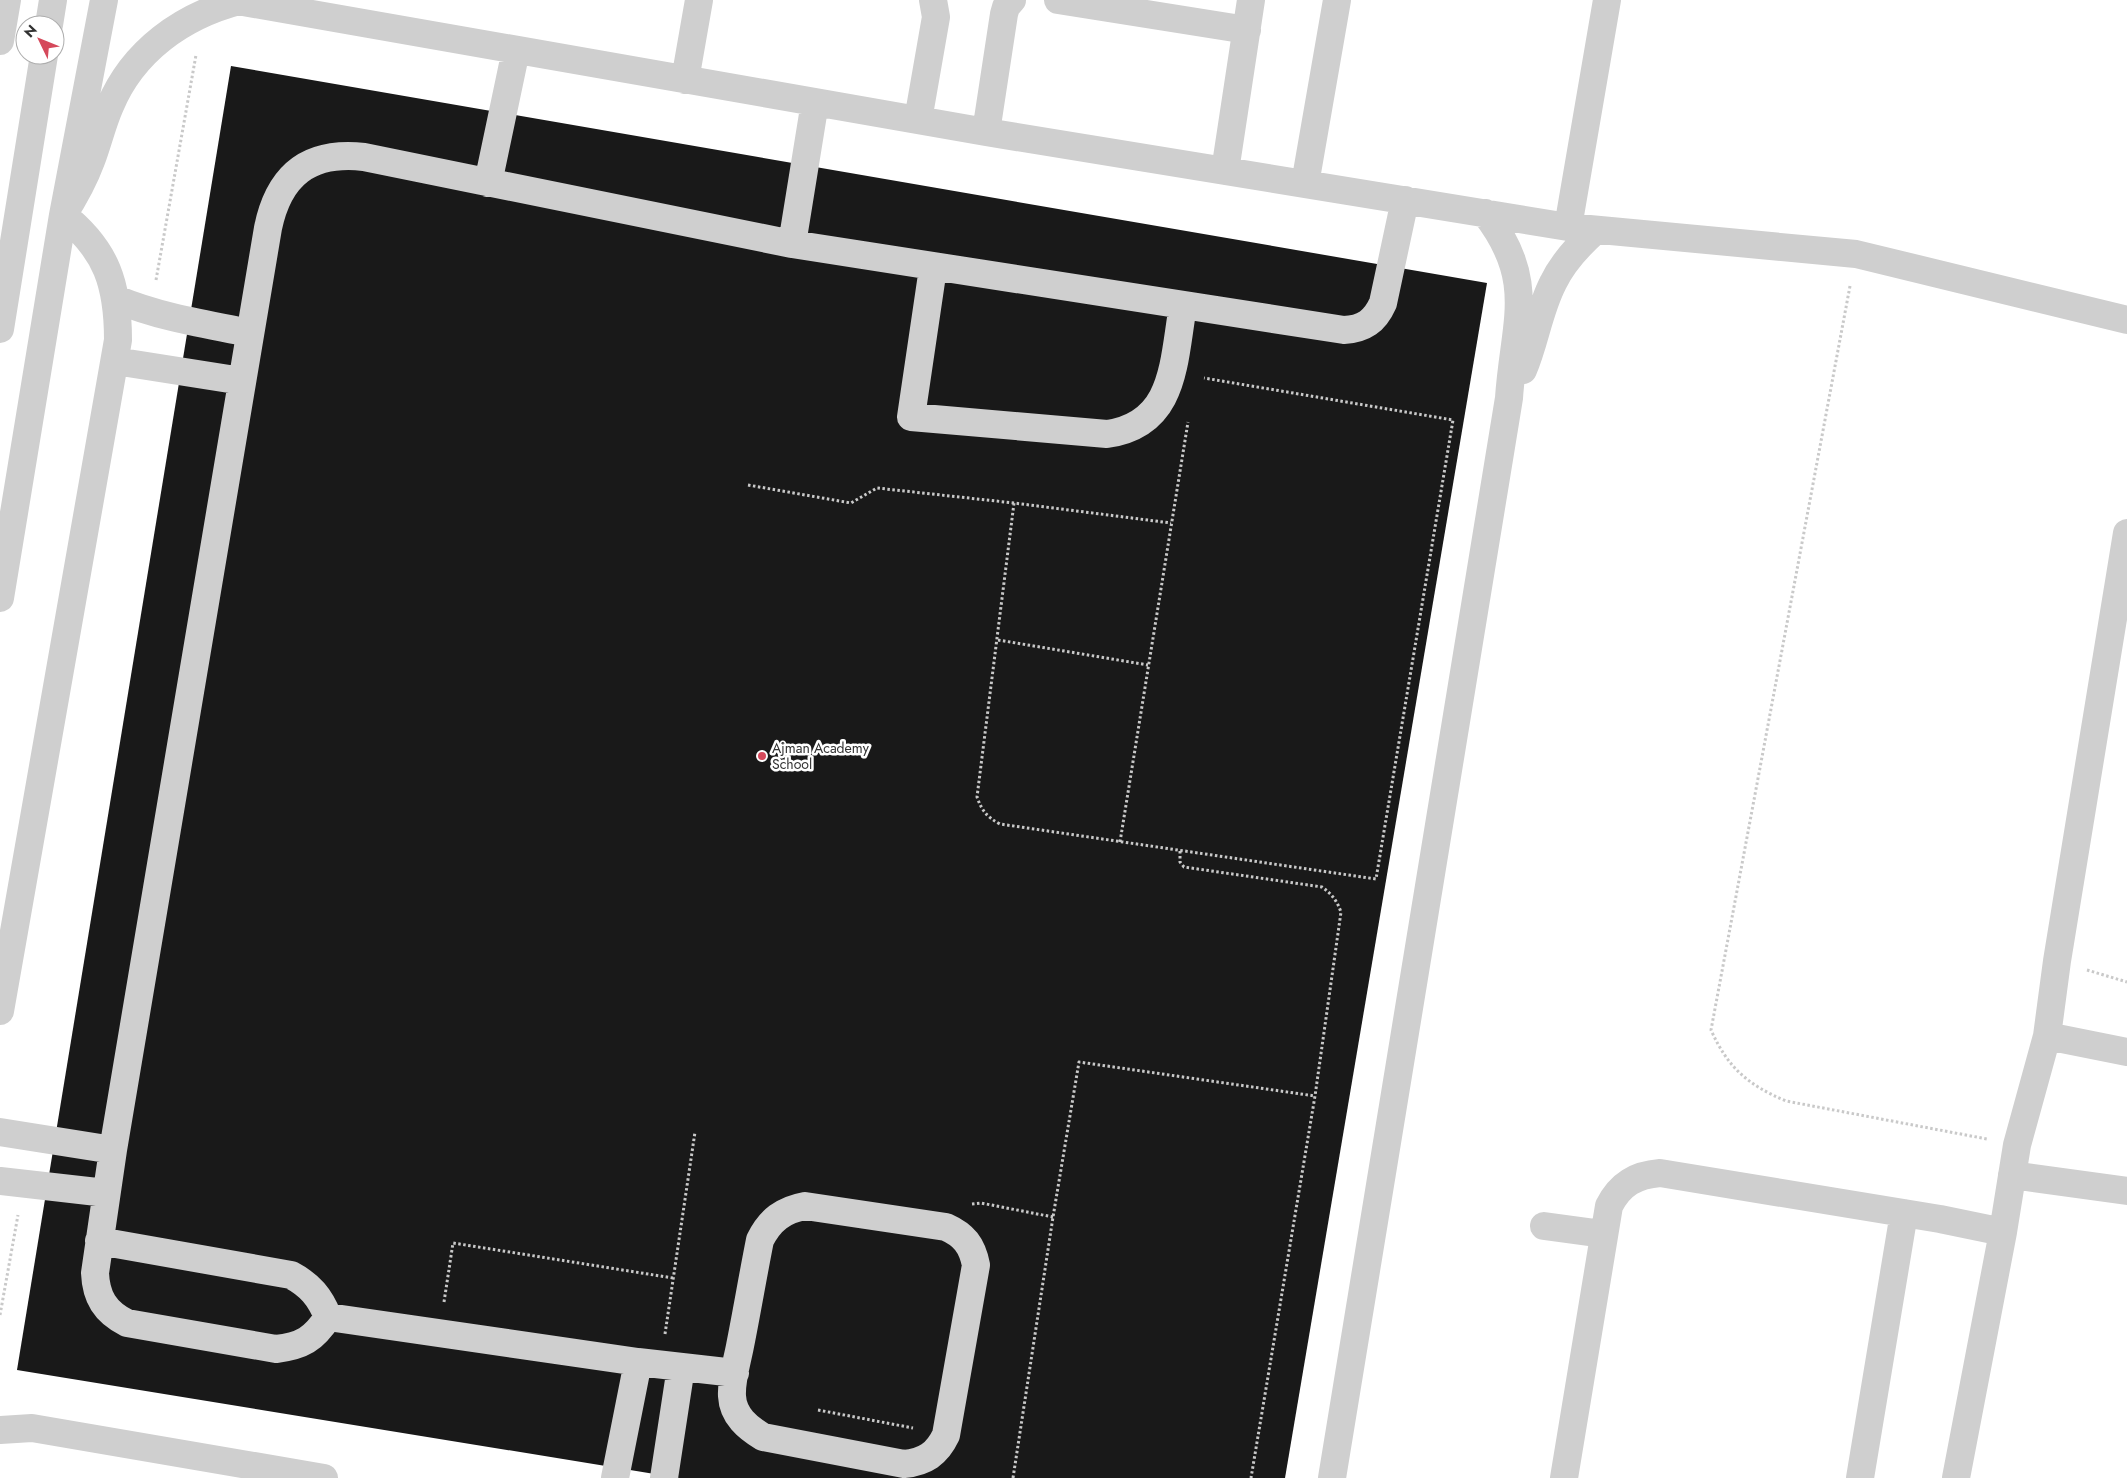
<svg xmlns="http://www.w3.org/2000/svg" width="2127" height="1478" font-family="Jost,sans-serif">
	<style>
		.building { fill: #191919 }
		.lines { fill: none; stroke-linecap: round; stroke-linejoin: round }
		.path { stroke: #c9c9c9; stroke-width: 3; stroke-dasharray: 2.5 2.5; stroke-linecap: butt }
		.minor { stroke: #cfcfcf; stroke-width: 28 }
		.poi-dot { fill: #d5495b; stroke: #fff; stroke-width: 2 }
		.labels { text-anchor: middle; stroke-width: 5; stroke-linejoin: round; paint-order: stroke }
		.poi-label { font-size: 14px; fill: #323232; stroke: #fff; text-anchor: start }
	</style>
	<rect width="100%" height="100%" fill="#fff"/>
	<path class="building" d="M231 66 1487 283 1285 1478H679L17 1370Z"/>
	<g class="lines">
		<path class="path" d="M156 280 196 55
			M1850 286 1711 1030C1728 1068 1748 1085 1786 1101L1987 1139
			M748 485 851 503 877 488 1014 503 1171 523
			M1014 503 977 797C982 811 987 817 1000 824L1376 879 1453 420 1204 378
			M998 640 1148 665
			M1120 842 1188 422
			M1180 851V862L1184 867 1322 887C1332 894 1337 901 1341 912L1315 1096 1251 1478
			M2087 970 2127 982
			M972 1204 981 1203 1053 1217
			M444 1302 453 1243 673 1278
			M0 1315 18 1215
			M665 1334 695 1132
			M818 1410 913 1428
			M1013 1478 1053 1217 1079 1062 1315 1096"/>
		<path class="minor" d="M232 0 986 132 1568 227 1856 254 2127 320
			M1058 0 1247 30
			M49 25 53 0
			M0 41 7 0
			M685 80 699 0
			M918 120 936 17 933 0
			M986 132 1004 14 1006 7 1012 0
			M1225 171 1251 0
			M488 183 516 50
			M1305 184 1337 0
			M1568 227 1607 0
			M792 244 815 102
			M933 268 911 417 1107 434C1176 424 1173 362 1183 306
			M116 299C159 317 204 324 250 333
			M0 329 44 55
			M115 361 242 381
			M1523 370C1535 342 1539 310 1553 283 1563 262 1579 245 1596 230
			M0 598 63 215 104 0
			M0 1011 118 340C118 285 107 250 63 215 74 198 84 180 91 161 98 143 102 124 110 106 133 51 182 16 239 1
			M2047 1036 2127 1052
			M0 1132 113 1150
			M2012 1175 2127 1191
			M0 1181 106 1193
			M805 1206 946 1227C964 1235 972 1245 976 1265L946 1435C937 1454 925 1462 904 1464L763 1437C748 1428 733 1416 732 1396 731 1380 737 1362 740 1346 747 1311 753 1275 760 1240 770 1220 783 1210 805 1206Z
			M1544 1226 1603 1234
			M99 1241 291 1275C310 1285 320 1297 328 1317
			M328 1317C314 1339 302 1346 276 1349L127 1323C105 1312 96 1297 95 1273L113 1150 268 228C279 175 309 151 364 157L792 244 1344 330C1364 329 1375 321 1383 303L1405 200
			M328 1317 638 1362 735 1373
			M0 1430 32 1428 324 1478
			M615 1478 638 1362
			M664 1478 681 1367
			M1332 1478 1509 398C1514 322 1538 281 1485 213
			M1564 1478 1609 1206C1620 1184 1636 1175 1660 1173L1940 1219 2003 1232
			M1860 1478 1904 1213
			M1956 1478 2003 1232 2017 1145 2047 1036 2057 961 2127 533"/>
	</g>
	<circle class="poi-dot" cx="762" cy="756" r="5"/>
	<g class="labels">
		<g class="poi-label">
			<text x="772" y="753">Ajman Academy<tspan x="772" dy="16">School</tspan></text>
		</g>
	</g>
	<g transform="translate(40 40) rotate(313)"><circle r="24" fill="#ffffff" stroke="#adadad"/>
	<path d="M0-4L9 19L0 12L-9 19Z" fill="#d5495b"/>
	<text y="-8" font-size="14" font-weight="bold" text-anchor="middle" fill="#323232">N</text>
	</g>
</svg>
